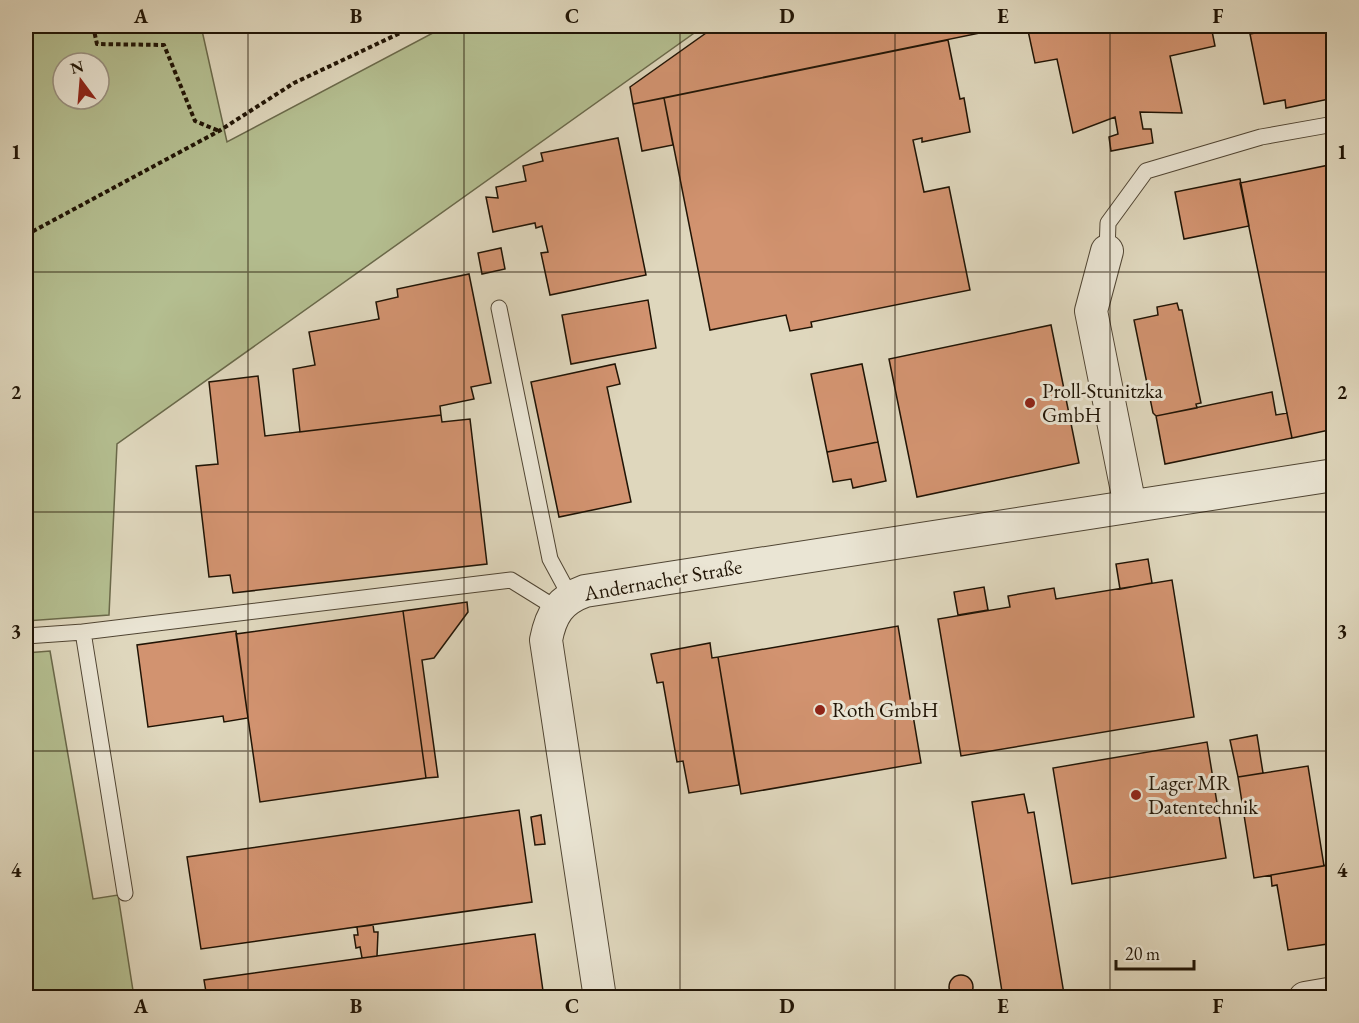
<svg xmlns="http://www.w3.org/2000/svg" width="1359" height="1023" font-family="'EB Garamond',serif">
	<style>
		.green { fill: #b4be90; stroke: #6a694a; stroke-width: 1.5; fill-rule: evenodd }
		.building { fill: #d29370; stroke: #201405; stroke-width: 1.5 }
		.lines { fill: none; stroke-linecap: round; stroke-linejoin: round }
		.lane-casing { stroke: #504533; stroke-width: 17 }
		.street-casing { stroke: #504533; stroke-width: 34 }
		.path { stroke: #201405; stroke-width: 4; stroke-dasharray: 4.5 3; stroke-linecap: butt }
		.lane { stroke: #eae5d4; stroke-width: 15 }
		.street { stroke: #eae5d4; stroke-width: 32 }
		.grid { fill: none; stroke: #201405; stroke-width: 1.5; stroke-opacity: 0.55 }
		.poi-dot { fill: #8f2418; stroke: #eae5d4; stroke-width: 2 }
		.labels { text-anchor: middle; stroke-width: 6; stroke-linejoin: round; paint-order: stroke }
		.poi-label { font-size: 21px; fill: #201405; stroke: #eae5d4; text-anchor: start }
		.street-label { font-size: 21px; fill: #201405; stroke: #eae5d4 }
		.neatline { fill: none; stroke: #201405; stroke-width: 2 }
		.grid-label { font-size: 20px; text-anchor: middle; font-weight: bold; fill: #201405 }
	</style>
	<rect width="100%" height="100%" fill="#dfd7bd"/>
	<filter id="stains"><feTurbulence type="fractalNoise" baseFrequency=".00333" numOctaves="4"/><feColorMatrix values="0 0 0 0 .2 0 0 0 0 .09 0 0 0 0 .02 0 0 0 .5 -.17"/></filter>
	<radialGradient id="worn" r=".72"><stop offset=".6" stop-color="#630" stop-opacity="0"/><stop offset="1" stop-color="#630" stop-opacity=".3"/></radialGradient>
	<path class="green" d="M26 26H201L227 142 446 26H704L117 444 109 615 26 621ZM63 63H99V99H63Z
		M50 651 93 899 118 895 134 997H26V653Z"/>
	<path class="building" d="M716 26H978L980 33 633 104 630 87Z
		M1027 26H1211L1215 46 1170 56 1182 113 1140 112 1143 129H1151L1153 143 1111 151 1109 137 1118 134 1115 117 1073 133 1057 59 1035 63Z
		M1292 26H1334V98L1286 108 1285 100 1264 104 1250 34Z
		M948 40 960 99 964 98 970 132 922 142V138L913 140 924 192 949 187 970 290 811 322 812 327 790 331 786 315 710 330 664 98Z
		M664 98 673 145 642 151 633 104Z
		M618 138 646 275 550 295 541 253 548 252 542 226 536 228 535 223 493 232 486 197 498 198 496 187 526 181 523 166 543 161 541 153Z
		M1334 164V429L1292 438 1240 183Z
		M1240 179 1249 226 1184 239 1175 192Z
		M501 248 505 269 482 274 478 253Z
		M469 274 491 383 471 387 474 399 440 406 441 415 300 432 293 369 315 365 309 332 379 319 376 302 398 297 397 289Z
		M648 300 656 348 571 364 562 315Z
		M1177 303 1179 310H1182L1201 403 1196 404 1197 408 1156 416 1153 413 1134 320 1158 315 1157 307Z
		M1051 325 1079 463 917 497 889 359Z
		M615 364 620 384 607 387 631 502 559 517 531 382Z
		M862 364 878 442 827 452 811 374Z
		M258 376 265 436 441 415 442 422 470 419 487 564 233 593 230 575 209 577 196 466 218 464 209 382Z
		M1272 392 1276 415 1287 413 1292 438 1165 464 1156 416Z
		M878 442 886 481 853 488 851 479 833 482 827 452Z
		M1148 559 1152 583 1120 589 1116 564Z
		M1172 580 1194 717 961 756 938 619 1010 607 1008 596 1054 588 1056 599Z
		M984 587 988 610 958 615 954 592Z
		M467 602 468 612 434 658 422 660 438 777 426 778 403 611Z
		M403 611 426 778 260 802 236 634Z
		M898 626 921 763 741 794 718 657Z
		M236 631 248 718 224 722 223 716 148 727 137 645Z
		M710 643 712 658 718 657 739 785 689 793 683 761 677 762 663 682 657 683 651 654Z
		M1257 735 1263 773 1238 777 1230 740Z
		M1207 742 1226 858 1072 884 1053 768Z
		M1308 766 1324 866 1254 878 1238 777Z
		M1024 794 1028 813 1034 812 1064 994 1003 998 972 802Z
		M519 810 532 902 201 949 187 857Z
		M541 815 545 844 535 845 531 817Z
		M1334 864V943L1288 950 1277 885 1272 886 1271 875Z
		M373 925 374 932H378L377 956 362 958 360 947 356 948 354 935H358L357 927Z
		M535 934 544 998H207L204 980Z
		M949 987a12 12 0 1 1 24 0a12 12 0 1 1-24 0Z"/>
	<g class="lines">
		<g class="lane-casing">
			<path id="lane" d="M1107 251 1108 223 1146 171 1261 137 1334 124
				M499 308 550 559 570 596
				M83 632 125 893
				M26 636 83 632 511 580 556 608"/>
		</g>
		<g class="street-casing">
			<path id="street" d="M1107 251 1091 311 1130 506
				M600 998 546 640C551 614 560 600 585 591L1334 475
				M1305 998 1334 993"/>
		</g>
		<path class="path" d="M93 26 97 44 164 45 195 121 219 131
			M26 235 219 131 294 83 415 26"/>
		<use href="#lane" class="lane"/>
		<use href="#street" class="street"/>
	</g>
	<path class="grid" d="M248 26V998M464 26V998M680 26V998M895 26V998M1110 26V998M26 272H1334M26 512H1334M26 751H1334"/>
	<g class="poi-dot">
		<circle cx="1030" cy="403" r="6"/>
		<circle cx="820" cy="710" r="6"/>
		<circle cx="1136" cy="795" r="6"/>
	</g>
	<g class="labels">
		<g class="poi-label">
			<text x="1042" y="398">Proll-Stunitzka<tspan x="1042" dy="24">GmbH</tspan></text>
			<text x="832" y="717">Roth GmbH</text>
			<text x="1148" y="790">Lager MR<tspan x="1148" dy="24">Datentechnik</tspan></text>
		</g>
		<g class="street-label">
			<text transform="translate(663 580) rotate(-10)" y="7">Andernacher Straße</text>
		</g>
	</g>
	<rect width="1359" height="1023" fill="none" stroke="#dfd7bd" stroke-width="66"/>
	<g transform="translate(81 81) rotate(344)"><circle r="28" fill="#eae5d4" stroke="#999181" stroke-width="1.5"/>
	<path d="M0-4.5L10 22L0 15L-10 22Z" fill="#8f2418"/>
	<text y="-9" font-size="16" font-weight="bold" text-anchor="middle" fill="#201405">N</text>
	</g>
	<path d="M1116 960v9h78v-9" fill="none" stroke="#201405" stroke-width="3"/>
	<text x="1125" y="960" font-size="18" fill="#201405" stroke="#eae5d4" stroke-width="4.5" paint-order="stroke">20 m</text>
	<rect x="33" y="33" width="1293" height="957" class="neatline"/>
	<g class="grid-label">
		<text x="141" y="23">A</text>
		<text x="356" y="23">B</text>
		<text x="572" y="23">C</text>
		<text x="787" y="23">D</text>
		<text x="1003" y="23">E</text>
		<text x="1218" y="23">F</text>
		<text x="16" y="159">1</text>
		<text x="1342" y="159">1</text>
		<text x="16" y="399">2</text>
		<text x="1342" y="399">2</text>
		<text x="16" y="638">3</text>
		<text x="1342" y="638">3</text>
		<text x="16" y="877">4</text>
		<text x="1342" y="877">4</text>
		<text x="141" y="1013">A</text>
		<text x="356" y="1013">B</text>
		<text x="572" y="1013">C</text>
		<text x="787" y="1013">D</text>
		<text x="1003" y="1013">E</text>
		<text x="1218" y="1013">F</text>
	</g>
	<rect width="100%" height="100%" filter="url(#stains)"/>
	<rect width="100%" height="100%" fill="url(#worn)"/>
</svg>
